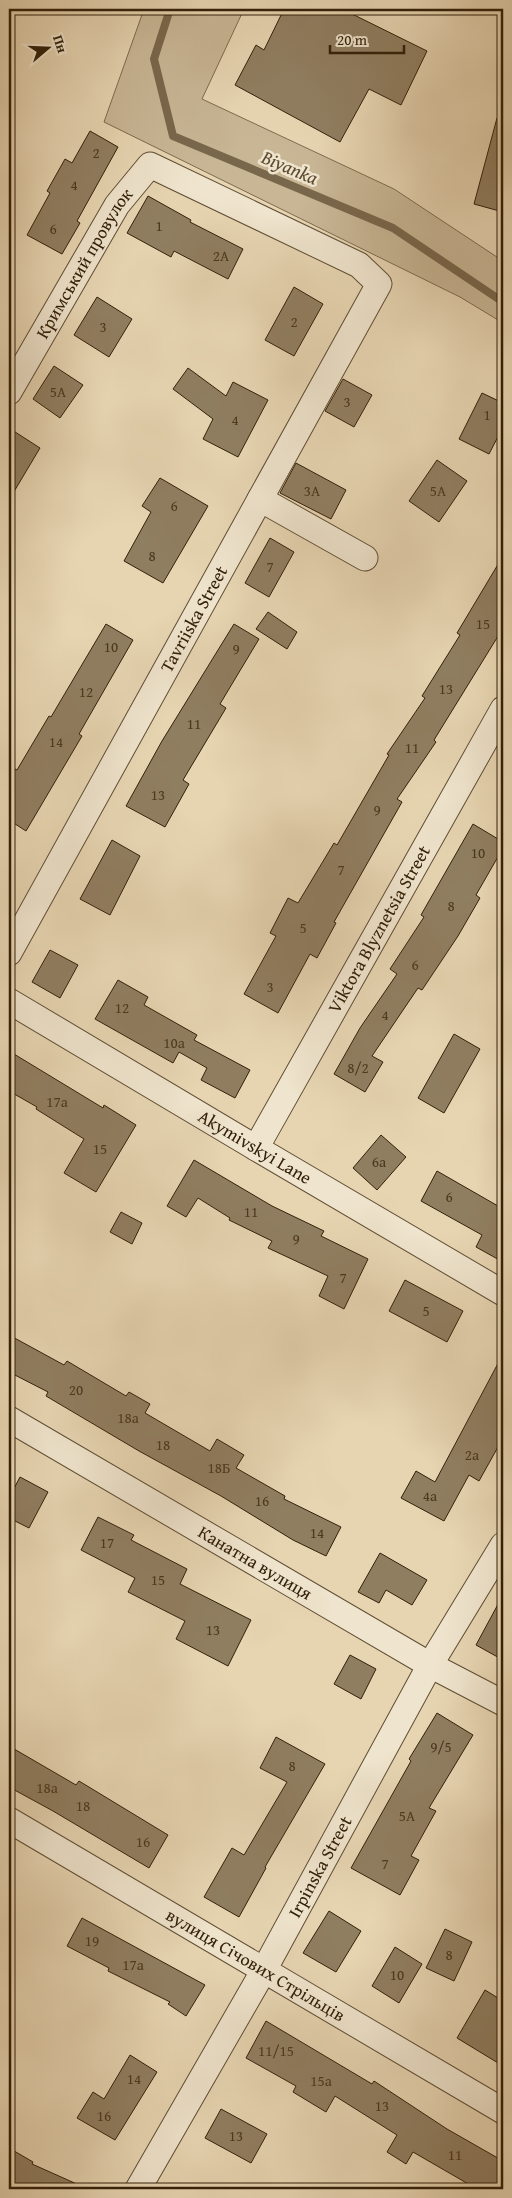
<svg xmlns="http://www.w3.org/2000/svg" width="512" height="2198" font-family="'Gentium Book Plus',serif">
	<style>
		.green { fill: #c8b695; stroke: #7d6b4f }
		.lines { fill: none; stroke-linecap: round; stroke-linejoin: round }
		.stream { stroke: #79674c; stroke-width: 8 }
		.building { fill: #907e61; stroke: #322009 }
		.minor-casing { stroke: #5f4d33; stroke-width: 27 }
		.minor { stroke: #efe4cd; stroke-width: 25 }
		.labels { text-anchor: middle; stroke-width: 5; stroke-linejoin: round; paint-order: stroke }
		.number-label { font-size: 15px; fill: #4a381f }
		.street-label { font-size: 18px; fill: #322009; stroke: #efe4cd }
		.water-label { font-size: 19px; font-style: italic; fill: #5c4a30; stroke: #efe4cd }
	</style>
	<rect width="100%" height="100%" fill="#e7d5b2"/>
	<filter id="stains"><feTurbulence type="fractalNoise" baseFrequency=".004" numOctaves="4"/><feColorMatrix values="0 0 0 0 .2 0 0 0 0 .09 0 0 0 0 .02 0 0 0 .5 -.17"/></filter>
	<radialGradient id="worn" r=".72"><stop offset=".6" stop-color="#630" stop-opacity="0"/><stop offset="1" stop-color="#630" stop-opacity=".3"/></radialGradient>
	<path class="green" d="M144 9H244L202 99 394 189 503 261V323L460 297 104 122Z"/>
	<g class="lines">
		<path class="stream" d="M170 9 154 59 173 136 393 228 503 302"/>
	</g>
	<path class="building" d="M284 9H342L427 51 401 105 369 89 340 142 235 85 256 45 264 50Z
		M497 118 503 119V212L474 204Z
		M90 131 118 147 77 221 80 223 62 254 27 235 50 193 47 191 65 159 72 163Z
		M148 196 191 220 190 222 243 249 228 279 174 251 171 257 127 233Z
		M294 287 323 304 294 356 265 340Z
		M97 297 132 319 109 357 74 335Z
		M54 366 83 385 60 418 33 399Z
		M188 368 226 396 233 382 268 400 238 457 203 439 213 419 173 389Z
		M343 379 372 395 354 427 325 411Z
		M482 393 503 403V427L489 454 459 439Z
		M9 428 40 448 9 500Z
		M437 460 467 481 439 522 409 501Z
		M296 463 346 490 331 519 280 493Z
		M160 478 208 506 163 583 124 561 151 512 142 506Z
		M270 538 294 552 269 597 245 583Z
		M503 556V628L434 740 436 742 397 799 402 802 334 922 336 923 317 958 310 954 278 1013 244 994 276 936 270 933 288 898 298 903 334 843 337 845 389 755 387 754 425 698 422 696 460 635 457 633Z
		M268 612 297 632 287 649 256 629Z
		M106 624 133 640 79 734 82 736 26 831 9 820V780L15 769 17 770 49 716 51 717Z
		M234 624 259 639 220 704 226 708 183 780 189 784 165 827 126 806 162 741Z
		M473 824 503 842V848L476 895 480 898 458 936 422 990 418 988 372 1056 383 1062 365 1092 334 1074 360 1028 397 974 390 969 424 917 421 915Z
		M112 840 140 856 110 915 80 899Z
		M50 950 78 965 60 998 32 982Z
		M118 980 148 997 144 1005 197 1035 194 1040 250 1070 235 1098 201 1080 207 1068 179 1052 173 1063 95 1019Z
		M454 1034 480 1049 444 1113 418 1098Z
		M9 1051 103 1108 104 1105 136 1125 96 1192 64 1173 84 1139 36 1109 37 1107 9 1091Z
		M381 1135 406 1157 377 1190 353 1168Z
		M194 1160 272 1206 324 1231 321 1236 368 1259 344 1309 319 1296 328 1276 268 1248 272 1241 229 1220 230 1218 198 1198 186 1217 167 1206Z
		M437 1171 498 1206 503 1197V1262L476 1247 482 1235 421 1201Z
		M121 1212 142 1223 132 1244 110 1232Z
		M405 1280 463 1311 447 1342 389 1311Z
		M9 1335 64 1365 67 1361 126 1396 129 1392 150 1404 145 1413 210 1451 217 1439 244 1455 236 1468 285 1496 284 1499 341 1527 326 1556 293 1540 221 1496 139 1451 46 1396 48 1392 9 1372Z
		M503 1354V1438L479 1481 469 1475 444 1521 401 1498 416 1471 435 1482Z
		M20 1477 48 1492 29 1528 9 1518V1498Z
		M98 1517 134 1535 131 1540 187 1569 180 1584 251 1620 228 1666 176 1639 185 1621 128 1592 135 1578 81 1550Z
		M380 1553 427 1580 412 1605 386 1590 379 1603 358 1592Z
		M503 1595V1660L476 1645Z
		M350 1655 376 1669 361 1699 334 1684Z
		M437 1713 473 1735 429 1808 436 1811 411 1856 419 1860 400 1895 351 1868 411 1761 409 1759Z
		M276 1737 325 1764 265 1867 266 1868 239 1917 204 1897 232 1848 244 1855 287 1782 260 1768Z
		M9 1746 76 1785 79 1781 168 1835 149 1868 53 1811 9 1787Z
		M329 1911 361 1931 336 1972 303 1953Z
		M82 1918 205 1985 186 2016 168 2004 170 2002 108 1971 109 1968 67 1946Z
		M445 1929 472 1942 454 1981 426 1968Z
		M395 1947 422 1964 399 2003 372 1986Z
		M485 1990 503 2001V2066L457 2038Z
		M266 2021 372 2084 374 2081 447 2129 503 2161V2189H477L413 2152 406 2164 387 2152 397 2135 335 2096 326 2112 293 2092 296 2086 246 2058Z
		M130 2055 157 2072 115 2140 77 2118 93 2092 104 2099Z
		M221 2109 267 2134 251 2163 205 2138Z
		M9 2148 33 2162 32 2164 88 2189H9Z"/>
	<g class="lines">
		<g class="minor-casing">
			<g id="minor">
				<path id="s1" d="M9 392 117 205 150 165 359 265 379 284 9 953"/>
				<path d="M260 499 365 558"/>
				<path id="s2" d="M9 1001 256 1148 503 1293"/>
				<path id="s3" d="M256 1148 503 709"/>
				<path id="s4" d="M9 1419 430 1665 503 1703"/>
				<path id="s5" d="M9 1820 503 2111"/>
				<path id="s6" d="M138 2189 264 1970 430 1665 503 1545"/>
			</g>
		</g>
		<use href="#minor" class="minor"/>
	</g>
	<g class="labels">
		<g class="number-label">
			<text x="96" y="158">2</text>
			<text x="74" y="190">4</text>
			<text x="159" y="231">1</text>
			<text x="53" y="234">6</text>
			<text x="221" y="261">2А</text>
			<text x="294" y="327">2</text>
			<text x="103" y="332">3</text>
			<text x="58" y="397">5А</text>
			<text x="347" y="407">3</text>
			<text x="487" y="420">1</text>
			<text x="235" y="425">4</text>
			<text x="312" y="496">3А</text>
			<text x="438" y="496">5А</text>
			<text x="174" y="511">6</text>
			<text x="152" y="561">8</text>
			<text x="270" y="572">7</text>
			<text x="483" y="629">15</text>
			<text x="111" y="652">10</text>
			<text x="236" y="654">9</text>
			<text x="446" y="694">13</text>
			<text x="86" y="697">12</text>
			<text x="194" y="729">11</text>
			<text x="56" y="747">14</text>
			<text x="412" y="753">11</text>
			<text x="158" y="800">13</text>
			<text x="377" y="815">9</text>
			<text x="478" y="858">10</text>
			<text x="341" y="875">7</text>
			<text x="451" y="911">8</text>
			<text x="303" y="933">5</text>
			<text x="415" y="970">6</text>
			<text x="270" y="992">3</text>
			<text x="122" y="1013">12</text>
			<text x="385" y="1020">4</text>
			<text x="174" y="1048">10а</text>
			<text x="358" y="1073">8/2</text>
			<text x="57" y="1107">17а</text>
			<text x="100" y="1154">15</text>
			<text x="379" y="1167">6а</text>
			<text x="449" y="1202">6</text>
			<text x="251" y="1217">11</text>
			<text x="296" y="1244">9</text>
			<text x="343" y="1283">7</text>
			<text x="426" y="1316">5</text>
			<text x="76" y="1395">20</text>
			<text x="128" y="1423">18а</text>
			<text x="163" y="1450">18</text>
			<text x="472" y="1460">2а</text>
			<text x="219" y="1473">18Б</text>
			<text x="430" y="1501">4а</text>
			<text x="262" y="1506">16</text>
			<text x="317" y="1538">14</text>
			<text x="107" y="1548">17</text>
			<text x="158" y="1585">15</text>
			<text x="213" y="1635">13</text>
			<text x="441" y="1752">9/5</text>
			<text x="292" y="1771">8</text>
			<text x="47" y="1793">18а</text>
			<text x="83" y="1811">18</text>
			<text x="407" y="1821">5А</text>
			<text x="143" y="1847">16</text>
			<text x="385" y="1869">7</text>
			<text x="92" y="1946">19</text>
			<text x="449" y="1960">8</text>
			<text x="133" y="1970">17а</text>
			<text x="397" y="1980">10</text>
			<text x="276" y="2056">11/15</text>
			<text x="134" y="2084">14</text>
			<text x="321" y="2086">15а</text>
			<text x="382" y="2111">13</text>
			<text x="104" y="2121">16</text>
			<text x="236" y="2141">13</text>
			<text x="455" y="2160">11</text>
		</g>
		<g class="street-label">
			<text dy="6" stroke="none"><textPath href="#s1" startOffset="149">Кримський провулок</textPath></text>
			<text transform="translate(194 619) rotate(-61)" y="6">Tavriiska Street</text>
			<text dy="6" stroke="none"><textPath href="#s3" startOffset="251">Viktora Blyznetsia Street</textPath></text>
			<text dy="6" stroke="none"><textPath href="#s2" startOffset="286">Akymivskyi Lane</textPath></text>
			<text dy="6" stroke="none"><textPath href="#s4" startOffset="285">Канатна вулиця</textPath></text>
			<text dy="6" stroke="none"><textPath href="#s6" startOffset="370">Irpinska Street</textPath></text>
			<text dy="6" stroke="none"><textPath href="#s5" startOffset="286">вулиця Січових Стрільців</textPath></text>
		</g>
		<g class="water-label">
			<text transform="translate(290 167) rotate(23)" y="7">Biyanka</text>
		</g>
	</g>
	<rect width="512" height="2198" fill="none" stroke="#e7d5b2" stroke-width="30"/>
	<rect x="10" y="10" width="492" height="2178" fill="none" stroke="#322009" stroke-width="2.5"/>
	<rect x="15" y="15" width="482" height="2168" fill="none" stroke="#322009"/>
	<g transform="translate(48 48) rotate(71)" stroke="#efe4cd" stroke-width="4" paint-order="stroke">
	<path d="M0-4L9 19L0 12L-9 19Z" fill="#322009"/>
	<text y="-8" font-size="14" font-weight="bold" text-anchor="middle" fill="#322009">Пн</text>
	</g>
	<path d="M330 45v8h74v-8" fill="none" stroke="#322009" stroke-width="2.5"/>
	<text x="337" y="45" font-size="15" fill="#322009" stroke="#efe4cd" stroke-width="4" paint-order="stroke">20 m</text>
	<rect width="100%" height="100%" filter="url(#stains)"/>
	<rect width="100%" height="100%" fill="url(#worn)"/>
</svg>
